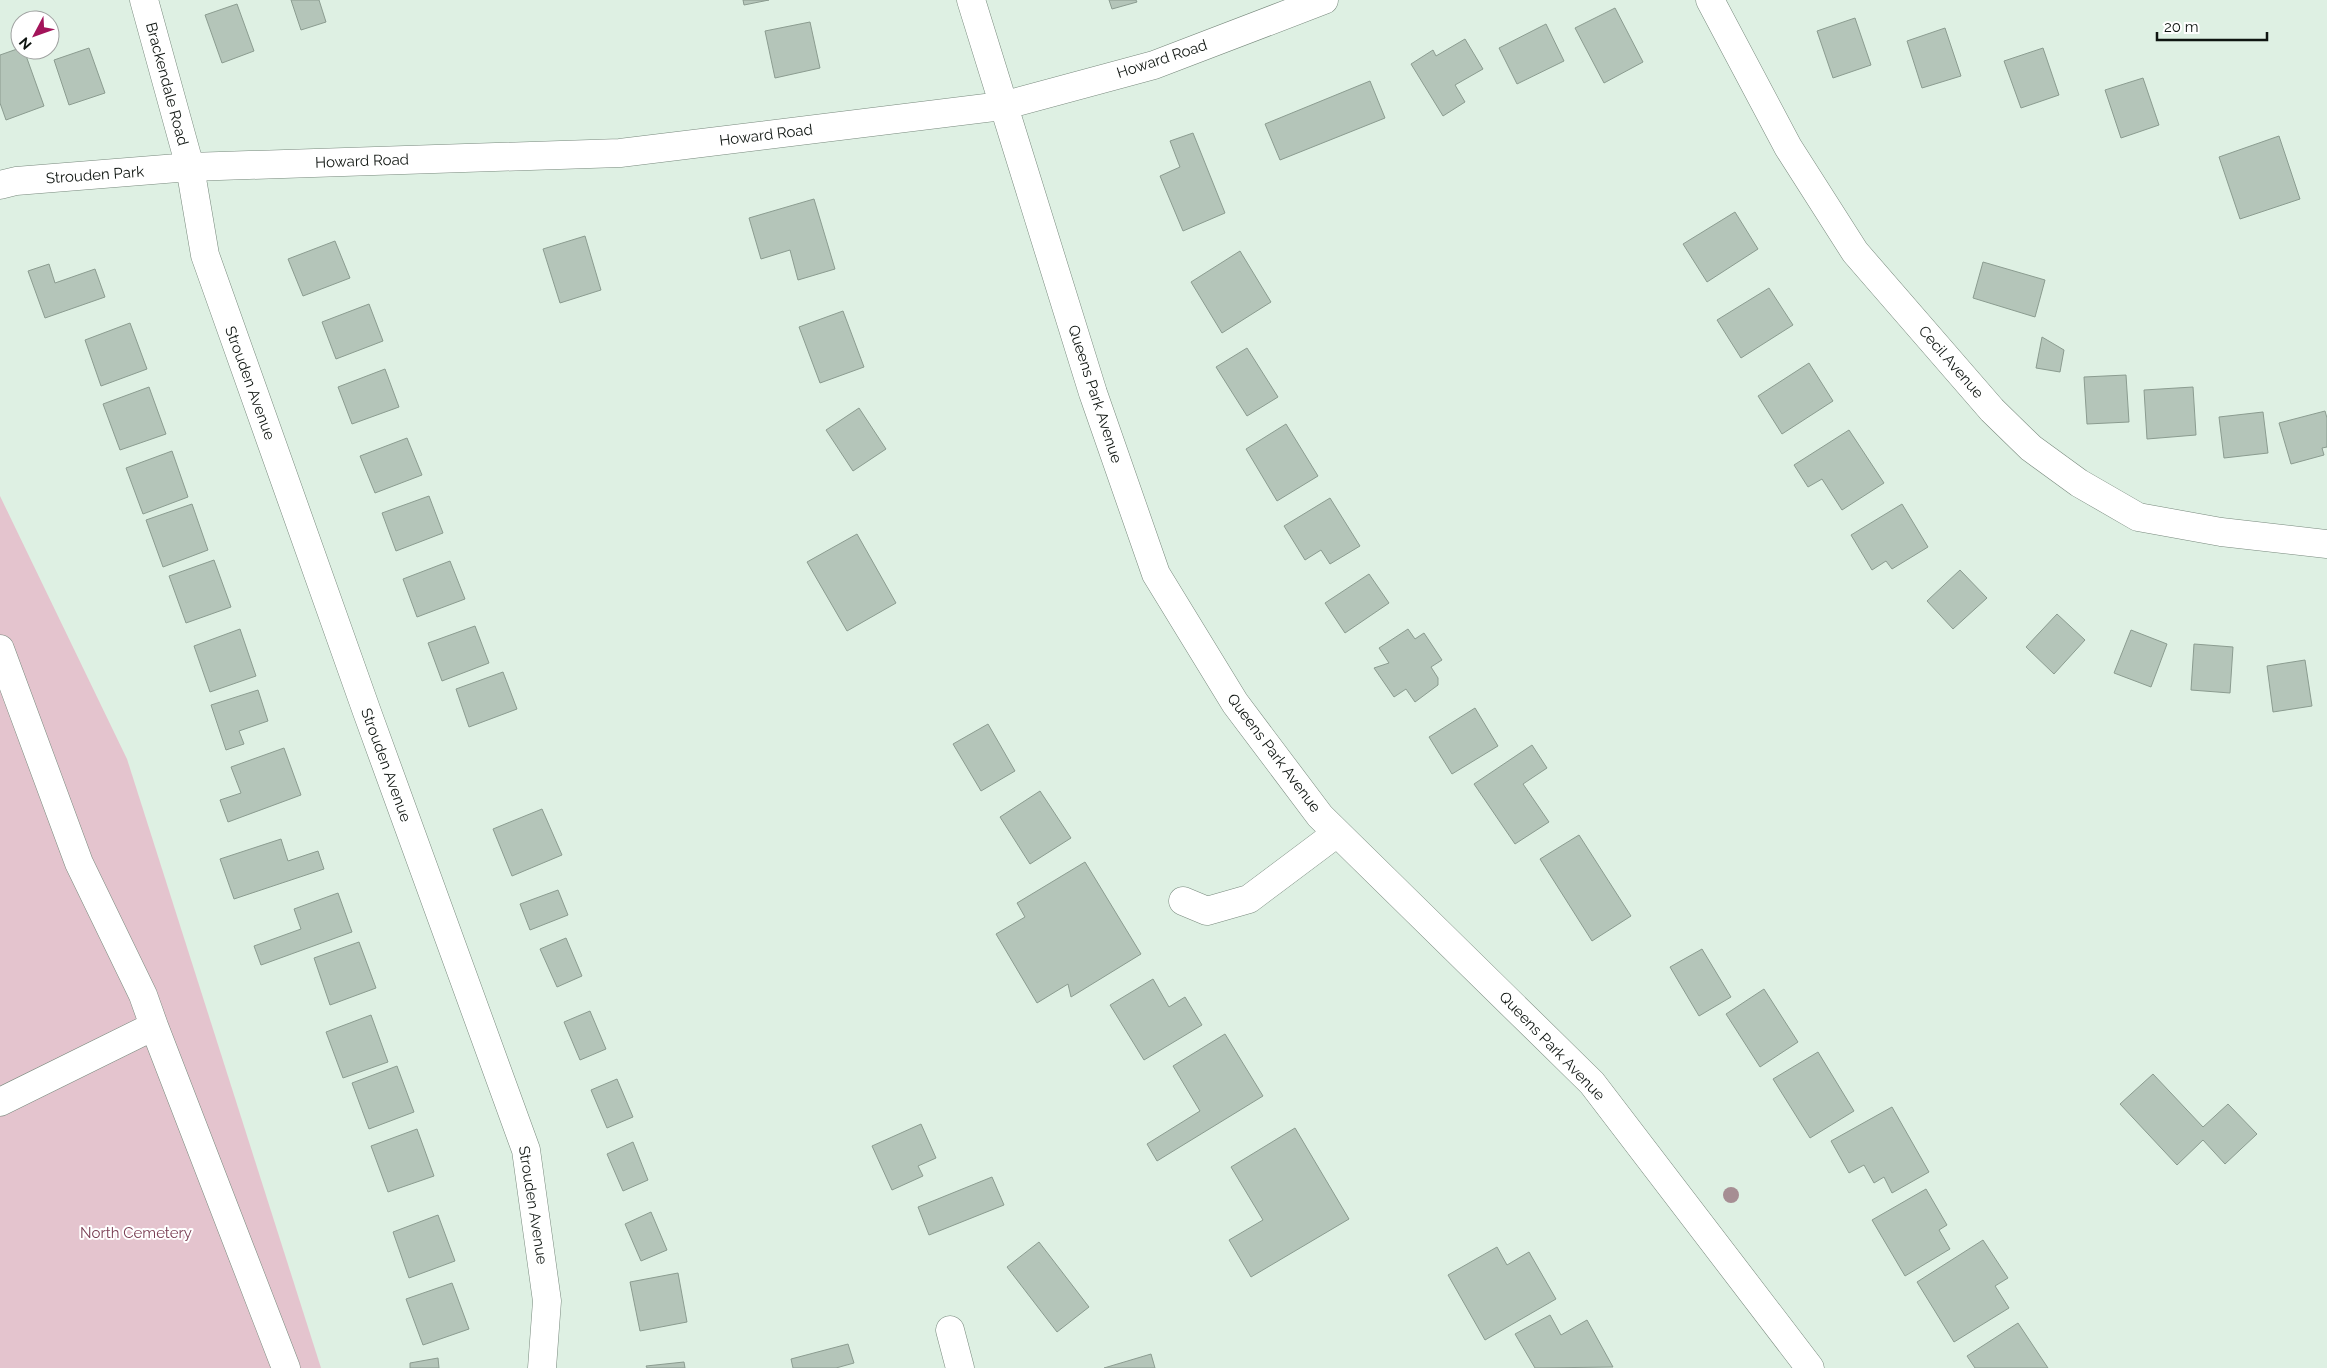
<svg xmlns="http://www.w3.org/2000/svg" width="2327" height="1368" font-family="Raleway,sans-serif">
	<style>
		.green { fill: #e4c4ce }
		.building { fill: #b4c5b9; stroke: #8b9c90 }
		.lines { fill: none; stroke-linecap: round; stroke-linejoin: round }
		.minor-casing { stroke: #78897d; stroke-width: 29 }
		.minor { stroke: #fff; stroke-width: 28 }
		.tree { fill: #a68e93 }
		.labels { text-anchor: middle; stroke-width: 4; stroke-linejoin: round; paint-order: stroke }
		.street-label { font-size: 15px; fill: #0f1511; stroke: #fff }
		.park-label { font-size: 15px; fill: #793d52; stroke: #fff }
	</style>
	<rect width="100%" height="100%" fill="#def0e3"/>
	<path class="green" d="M0 496 127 759 321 1368H0Z"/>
	<path class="building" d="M291 0H319L326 22 301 30Z
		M743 0H769L744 5Z
		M1109 0H1136L1137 2 1112 9Z
		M237 4 254 51 222 63 205 15Z
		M1615 8 1643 62 1604 83 1575 28Z
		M1855 18 1871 65 1833 78 1817 31Z
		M810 22 820 68 775 78 765 31Z
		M1546 24 1564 61 1517 84 1499 48Z
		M1945 28 1961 76 1922 88 1907 41Z
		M1465 39 1483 69 1455 85 1465 102 1443 116 1411 64 1433 50 1436 56Z
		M20 48V50H24L44 106 6 120 0 103V55Z
		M89 48 105 93 69 105 54 60Z
		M2043 48 2059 95 2021 108 2004 61Z
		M2143 78 2159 125 2121 138 2105 90Z
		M1370 81 1385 118 1280 160 1265 124Z
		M1193 133 1225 213 1183 231 1160 176 1180 167 1170 141Z
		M2279 136 2300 199 2240 219 2219 157Z
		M814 199 835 269 798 280 790 250 761 259 749 218Z
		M1735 212 1758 249 1707 282 1683 244Z
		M585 236 601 290 560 303 543 249Z
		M335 241 350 278 303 296 288 259Z
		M1240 251 1271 302 1222 333 1191 282Z
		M1983 262 2045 280 2035 317 1973 298Z
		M49 264 55 283 95 269 105 297 45 318 28 271Z
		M1769 288 1793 325 1741 358 1717 320Z
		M369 304 383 341 336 359 322 322Z
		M843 311 864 367 820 383 799 327Z
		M130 323 147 369 101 386 85 340Z
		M2042 337 2064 350 2060 372 2036 368Z
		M1247 348 1278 397 1247 416 1216 367Z
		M1809 363 1833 401 1782 434 1758 396Z
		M385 369 399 407 352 424 338 387Z
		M2126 375 2129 422 2087 424 2084 377Z
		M149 387 166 434 120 450 103 404Z
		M2193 387 2196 435 2147 439 2144 390Z
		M859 408 886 449 853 471 826 430Z
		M2325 411 2327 418V447L2322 448 2324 455 2291 464 2279 423Z
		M2263 412 2268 453 2224 458 2219 417Z
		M1286 424 1318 476 1277 501 1246 449Z
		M1849 430 1884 483 1842 510 1822 479 1808 487 1794 465Z
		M407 438 422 475 375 493 360 456Z
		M172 451 188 497 143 514 126 468Z
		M429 496 443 533 396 551 382 513Z
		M1330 498 1360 546 1330 564 1321 550 1305 560 1284 526Z
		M192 504 208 550 163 567 146 520Z
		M1902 504 1928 547 1892 569 1886 561 1872 570 1851 535Z
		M857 534 896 603 847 631 807 562Z
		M214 560 231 607 186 623 169 576Z
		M450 561 465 599 417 617 403 579Z
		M1960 570 1987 598 1953 629 1927 601Z
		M1369 574 1389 603 1345 633 1325 603Z
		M2057 614 2085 640 2054 674 2026 647Z
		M475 626 489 663 442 681 428 643Z
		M240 629 256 676 210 692 194 646Z
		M1408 629 1415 639 1424 633 1442 660 1431 667 1438 678V685L1415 702 1406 689 1394 697 1374 668 1389 663 1379 648Z
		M2131 630 2167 644 2151 687 2114 673Z
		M2194 644 2233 647 2230 693 2191 690Z
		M2305 660 2312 706 2273 712 2267 666Z
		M503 672 517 709 469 727 456 689Z
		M258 690 268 721 239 731 244 744 226 750 211 705Z
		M1475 708 1498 746 1452 774 1429 737Z
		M988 724 1015 771 981 791 953 744Z
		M1532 745 1547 768 1523 784 1549 822 1515 844 1474 784Z
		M284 748 301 795 228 822 220 800 241 793 231 767Z
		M1040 791 1071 838 1030 864 1000 817Z
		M542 809 562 855 512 876 493 829Z
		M1579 835 1631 916 1592 941 1540 859Z
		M281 839 288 861 318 851 324 869 234 899 220 859Z
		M1085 862 1141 954 1071 997 1068 984 1037 1003 996 934 1025 917 1017 903Z
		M558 890 568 915 530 930 520 904Z
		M338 893 352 932 261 965 254 946 301 929 294 909Z
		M566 938 582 976 557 987 540 949Z
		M359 942 376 988 330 1005 314 958Z
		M1702 949 1731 997 1699 1016 1670 967Z
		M1153 979 1169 1007 1185 997 1202 1025 1144 1060 1110 1005Z
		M1764 989 1798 1042 1760 1067 1726 1014Z
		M590 1011 606 1049 580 1060 564 1022Z
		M371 1015 388 1062 343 1078 326 1032Z
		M1225 1034 1263 1096 1157 1161 1147 1144 1200 1111 1173 1066Z
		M1818 1052 1854 1111 1810 1138 1773 1079Z
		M397 1066 414 1112 369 1129 352 1083Z
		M2153 1074 2203 1127 2228 1104 2257 1134 2225 1164 2203 1140 2177 1165 2120 1104Z
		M617 1079 633 1117 607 1128 591 1090Z
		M1892 1107 1929 1172 1892 1193 1884 1177 1874 1183 1864 1165 1849 1173 1831 1141Z
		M921 1124 936 1158 918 1166 923 1176 892 1190 872 1146Z
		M1295 1128 1349 1219 1251 1277 1229 1240 1263 1220 1231 1167Z
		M417 1129 434 1176 388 1192 371 1146Z
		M633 1142 648 1180 623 1191 607 1154Z
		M992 1177 1004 1205 929 1235 918 1207Z
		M1926 1189 1947 1225 1939 1230 1950 1249 1905 1276 1872 1220Z
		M651 1212 667 1250 641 1261 625 1224Z
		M438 1215 455 1261 409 1278 393 1232Z
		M1983 1240 2008 1278 1995 1286 2009 1308 1954 1342 1917 1282Z
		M1039 1242 1089 1307 1057 1332 1007 1267Z
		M1497 1247 1507 1265 1529 1252 1556 1299 1485 1340 1448 1275Z
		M678 1273 687 1322 640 1331 630 1282Z
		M452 1283 469 1329 423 1345 406 1299Z
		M1550 1315 1561 1335 1587 1320 1613 1367 1535 1368 1515 1334Z
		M2018 1323 2048 1368H1975L1967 1356Z
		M848 1344 854 1363 836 1368H793L791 1359Z
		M1151 1354 1155 1368H1104Z
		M438 1358 439 1368H410V1363Z
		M684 1362 685 1368H647L646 1366Z"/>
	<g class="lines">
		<g class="minor-casing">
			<path id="minor" d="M144 0 190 167 205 255 367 712 526 1150 547 1301 542 1368
				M971 0 1093 393 1156 574 1235 703 1320 816 1592 1083 1810 1368
				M1710 0 1788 147 1855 252 1992 410 2031 448 2079 483 2138 517 2221 532 2327 544
				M0 185 16 181 190 167 620 153 1002 106 1154 65 1324 0
				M0 649 79 863 143 995 154 1026 0 1102
				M1183 901 1207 911 1249 899 1337 833
				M154 1026 286 1368
				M950 1330 960 1368"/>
		</g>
		<use href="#minor" class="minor"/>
	</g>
	<circle class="tree" cx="1731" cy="1195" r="8"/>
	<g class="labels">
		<g class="street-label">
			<text transform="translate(1162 59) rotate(-18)" y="5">Howard Road</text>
			<text transform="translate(167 84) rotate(75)" y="5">Brackendale Road</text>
			<text transform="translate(766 135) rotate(-7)" y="5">Howard Road</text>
			<text transform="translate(362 161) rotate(-2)" y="5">Howard Road</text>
			<text transform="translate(95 175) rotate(-4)" y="5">Strouden Park</text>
			<text transform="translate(1951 362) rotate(49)" y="5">Cecil Avenue</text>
			<text transform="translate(250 383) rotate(70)" y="5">Strouden Avenue</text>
			<text transform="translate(1095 394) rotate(72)" y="5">Queens Park Avenue</text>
			<text transform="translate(1274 753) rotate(53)" y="5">Queens Park Avenue</text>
			<text transform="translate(386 765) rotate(70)" y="5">Strouden Avenue</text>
			<text transform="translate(1552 1046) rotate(46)" y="5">Queens Park Avenue</text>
			<text transform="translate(533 1205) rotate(81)" y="5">Strouden Avenue</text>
		</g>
		<g class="park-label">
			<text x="136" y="1238">North Cemetery</text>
		</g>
	</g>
	<g transform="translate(35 35) rotate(229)"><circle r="24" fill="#ffffff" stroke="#9fa1a0"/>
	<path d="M0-4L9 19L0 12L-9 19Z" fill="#a3145a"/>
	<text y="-8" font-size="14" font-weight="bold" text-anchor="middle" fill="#0f1511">N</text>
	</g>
	<path d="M2157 32v8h110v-8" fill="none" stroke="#0f1511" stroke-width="2.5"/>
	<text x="2164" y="32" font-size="15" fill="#0f1511" stroke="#ffffff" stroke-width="4" paint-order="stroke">20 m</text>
</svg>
